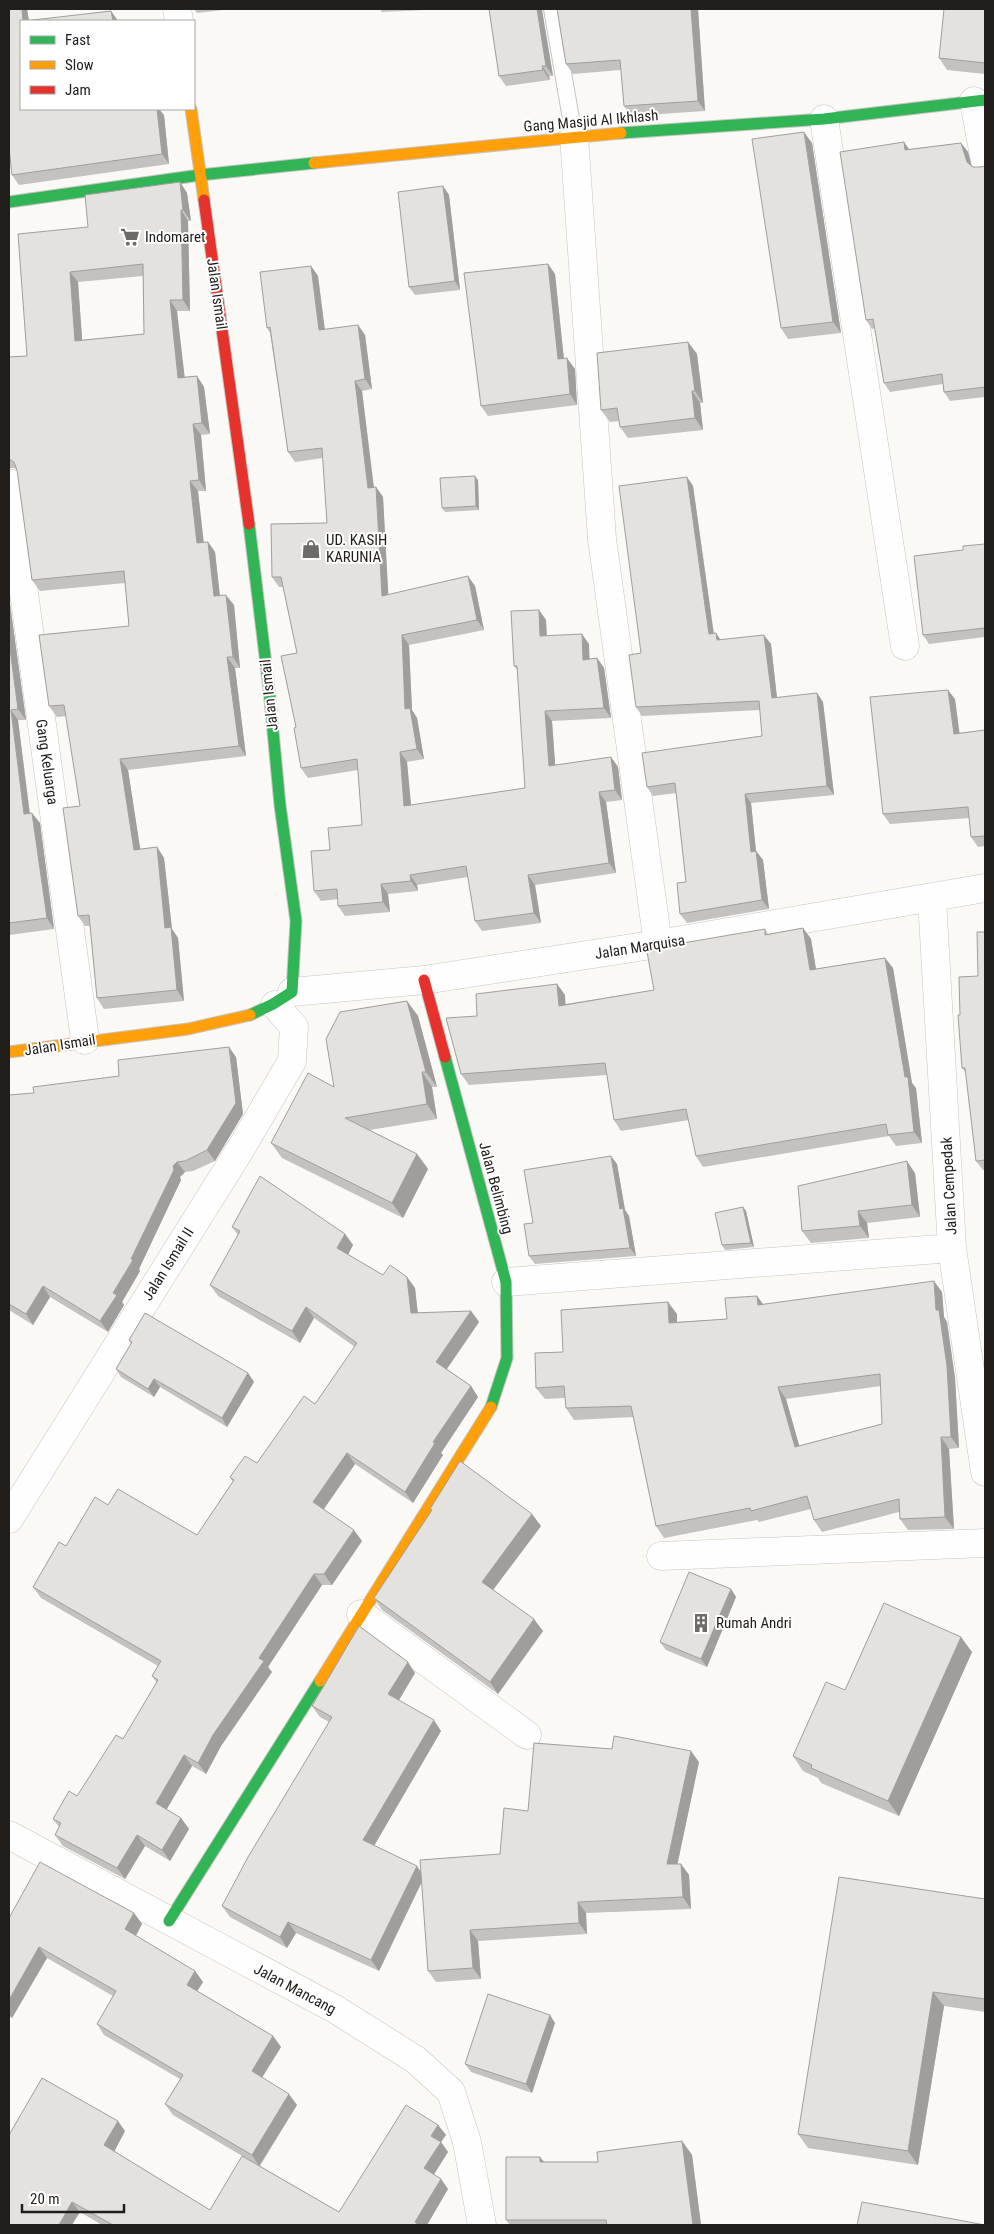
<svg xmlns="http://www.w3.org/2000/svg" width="994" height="2234" font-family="'Roboto Condensed',sans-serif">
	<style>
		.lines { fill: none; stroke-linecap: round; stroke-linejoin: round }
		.lane-casing { stroke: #c6c4c1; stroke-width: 18 }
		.street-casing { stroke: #c6c4c1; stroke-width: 29 }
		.fast-casing { stroke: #c6c4c1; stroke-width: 13 }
		.slow-casing { stroke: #c6c4c1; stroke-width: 13 }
		.jam-casing { stroke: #c6c4c1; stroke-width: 13 }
		.lane { stroke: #fefefe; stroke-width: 16 }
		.street { stroke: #fefefe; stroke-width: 28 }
		.fast { stroke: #30b455; stroke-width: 11 }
		.slow { stroke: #ff9f0a; stroke-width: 11 }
		.jam { stroke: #e5322d; stroke-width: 11 }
		.wall { fill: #c4c2c0; fill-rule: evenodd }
		.shaded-wall { fill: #a09e9c }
		.building { fill: #e4e2df; stroke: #a09e9c; fill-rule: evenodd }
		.labels { text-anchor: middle; stroke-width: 4; stroke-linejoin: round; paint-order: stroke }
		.street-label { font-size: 15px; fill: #201d1a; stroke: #fff }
		.poi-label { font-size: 15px; fill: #201d1a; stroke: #fff; text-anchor: start }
	</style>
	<rect width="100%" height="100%" fill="#fbf9f6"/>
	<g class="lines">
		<g class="lane-casing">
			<path id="lane" d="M552 9 574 136"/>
		</g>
		<g class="street-casing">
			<path id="street" d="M177 9 179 21
				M974 101 985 161
				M824 119 905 646
				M574 136 602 539 658 944
				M9 483 85 1040
				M932 899 952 1248 985 1472
				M292 992 424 980 658 944 985 888
				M506 1282 952 1248
				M9 1519 240 1150 292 1061 294 1027 275 1005
				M661 1556 985 1543
				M361 1614 527 1735
				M9 1835 335 2009 416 2060 451 2092 467 2142 482 2225"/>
		</g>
		<g class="fast-casing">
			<path id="fast" d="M621 133 824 119 985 100
				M9 202 200 175 314 163
				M249 524 269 689 280 805 296 921 292 992 273 1004 250 1015
				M445 1057 506 1282 507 1358 491 1407
				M169 1921 320 1681"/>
		</g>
		<g class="slow-casing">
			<path id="slow" d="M191 109 204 200
				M314 163 621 133
				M9 1052 188 1029 250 1015
				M320 1681 491 1407"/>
		</g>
		<g class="jam-casing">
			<path id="jam" d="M204 200 249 524
				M424 980 445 1057"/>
		</g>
		<use href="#lane" class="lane"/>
		<use href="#street" class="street"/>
		<use href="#fast" class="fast"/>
		<use href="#slow" class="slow"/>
		<use href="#jam" class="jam"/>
	</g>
	<path class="wall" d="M9 9H27L29 21 111 11 118 21H21V109L164 115 169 164 19 185 12 175Z
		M194 9H232L197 13Z
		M380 9H448L382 12Z
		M489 9H543L542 10 553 76H549L550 80 506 86 499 76Z
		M557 9H698L705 111 631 116 624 106 621 70 573 74 566 64Z
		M985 9V74L947 70 939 58Z
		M904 142 909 149 961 143 968 152 971 165 973 167H981L985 166V397L950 401 944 392 943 384 890 392 884 383 875 328 872 329 866 320Z
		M812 143 841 333 788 339 781 328Z
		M180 182 187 193 191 221H188L190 311H177L184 377 197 376 204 387 210 434 201 435 206 491H198L203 542H208L215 552 220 595 234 605 240 668H235L246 756 128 770 140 849 157 847 164 858 172 929 178 938 184 1001 104 1009 97 998 90 926H85L78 916 80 806 66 716 57 717 49 706 129 626 125 583 40 591 32 580 17 470 14 468H9V357L27 356 88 227ZM143 276 144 334 82 340 78 282Z
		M443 186 449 195 460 290 415 295 409 287Z
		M548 264 555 274 564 359 575 369 577 405 488 416 481 406Z
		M311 266 318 276 325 330 358 325 365 335 372 389 362 391 374 487H376L383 497 388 595 475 586 484 630 409 645 412 710 417 718 424 759 407 762 411 805 525 788 518 671 514 666 539 610 546 620 547 636 589 644V659L597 658 604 668 611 718 552 721 555 765 611 757 618 767 622 800 606 802 616 873 535 885 541 923 482 931 475 921 468 877 417 885 418 891 388 894 390 912 345 916 338 906V899L321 901 314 891 330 850 362 825 358 770 308 778 301 768 296 727 297 653 283 587H279L272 577 327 523 323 458 295 462 288 452 270 333 267 328Z
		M688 342 697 354 703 403H700L703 430 628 438 620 427 619 421 610 422 601 410Z
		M687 477 693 486 714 634 716 633 720 640 771 644 777 698 817 693 823 702 834 795 751 803 756 851 763 860 769 909 687 923 680 914 686 882 676 793 653 796 647 787 762 736 760 710 642 716 636 707 641 653Z
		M478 480 479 510 445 512 442 508Z
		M985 544V637L929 644 923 635 963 550Z
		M9 597 26 720H18L30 813 40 823 54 929 9 935Z
		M955 699 959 733 985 730V846L978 847 971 837 969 818 890 824 883 814Z
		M803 928 811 939 816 969 885 958 893 968 912 1083 916 1088 922 1143 896 1146 889 1136 703 1167 696 1156 689 1120 621 1131 614 1120 607 1075 469 1085 461 1074 477 1016 557 984 565 995V1004L654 990 683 946 765 929 768 934Z
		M985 932V1170H983L976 1161 966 1073 962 1068 960 1015 978 976Z
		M407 1001 418 1016 437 1087H432L437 1119 370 1130 417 1154 428 1169 403 1218 282 1158 271 1143 334 1087Z
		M236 1057 243 1114 215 1161 193 1171 185 1172 180 1177 181 1180 139 1269 140 1271 122 1302 124 1305 108 1332 50 1297 33 1325 9 1310V1095L34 1093 119 1076Z
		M617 1164 625 1210 629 1216 636 1256 535 1264 529 1256 533 1223Z
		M915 1173 920 1217 867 1223 869 1238 811 1243 802 1231Z
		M743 1207 746 1211 754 1247 725 1250 722 1245Z
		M232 1227 345 1234 353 1245 348 1255 383 1275 407 1277 415 1288 418 1313 471 1311 479 1322 447 1369 471 1386 478 1397 441 1453 443 1455 413 1503 355 1464 324 1509 362 1541 332 1585H322L268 1667 272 1672 221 1746 206 1774 192 1766 166 1809 181 1818 189 1829 170 1861 145 1846 125 1879 63 1846 55 1835 59 1827 53 1819 77 1796 123 1739 157 1683 152 1676 158 1666 41 1598 33 1587 66 1546 108 1505 197 1535 233 1482 230 1477 257 1463 315 1404 355 1347 314 1318 300 1343 218 1296 210 1285 238 1235Z
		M942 1292 944 1317 947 1322 955 1378 959 1448 949 1449 954 1529 908 1530 900 1519 899 1512 822 1532 814 1520 811 1509 759 1522 757 1520 664 1538 656 1526 633 1417 574 1420 566 1408 565 1398 545 1399 536 1388 563 1352 677 1314V1322L727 1319 757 1296 763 1304ZM881 1386 882 1424 799 1446 786 1399Z
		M129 1340 248 1373 254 1382 227 1427 160 1387 154 1397 121 1377 116 1369 131 1344Z
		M430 1509 541 1526 493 1590 543 1631 498 1694 382 1610 374 1598 432 1511Z
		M731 1589 736 1597 707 1667 666 1650 660 1642Z
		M972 1652 899 1816 821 1783 818 1778 803 1771 793 1756 845 1690Z
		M415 1673 399 1700 441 1731 374 1846 421 1872 500 1854 528 1811 699 1762 677 1864H681L689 1875 691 1909 586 1913 587 1934 478 1941 481 1979 436 1982 428 1971 422 1882 379 1971 296 1933 287 1948 230 1917 222 1906 329 1722 320 1717 312 1706Z
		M966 1897 985 1899V2012L944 2006 918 2165 808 2148 798 2134Z
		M134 1913 142 1924 136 1936 195 1971 203 1982 197 1991 273 2036 281 2047 262 2078 297 2105 260 2166 339 2212 438 2125 446 2135 441 2142 448 2152 434 2174 441 2179 448 2189 427 2225H102L80 2212 9 2225 125 2131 114 2151 210 2210 249 2160 173 2115 165 2104 180 2079 104 2035 97 2024 113 1996 47 1958 12 2018 9 2016V1918Z
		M555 2023 532 2093 471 2072 465 2064Z
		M682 2141 692 2155 701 2225H510L506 2220 540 2157 544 2162H598Z"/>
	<path class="shaded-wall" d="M22 9H27L29 21H23Z
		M537 9H543L542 10 553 76 546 66Z
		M691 9H698L705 111 698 101Z
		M111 11 118 21H113Z
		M542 66 549 76 550 80 543 70Z
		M157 109H159L164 115 169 164 162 154Z
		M804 132 812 143 841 333 833 322Z
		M904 142 910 151 905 150Z
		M961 143 968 152 973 171 967 162Z
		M180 182 187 193 191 221 183 210Z
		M443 186 449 195 460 290 455 281Z
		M181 210 188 221 190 311 183 300Z
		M548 264 555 274 565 370 558 359Z
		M311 266 318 276 326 340 319 330Z
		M70 272 78 282 83 351 75 341Z
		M170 300 177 311 186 388 178 378Z
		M358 325 365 335 372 389 365 379Z
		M688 342 697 354 703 403 695 391Z
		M567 358 575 369 577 405 570 394Z
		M197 376 204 387 210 434 202 423Z
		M355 381 362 391 375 498 368 488Z
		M692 391 700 403 703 430 695 418Z
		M193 424 201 435 206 491 199 480Z
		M475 476 478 480 479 510 476 506Z
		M687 477 693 486 715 643 709 634Z
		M190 481 198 491 205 553 197 543Z
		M376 487 383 497 389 606 382 596Z
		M208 542 215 552 221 607 214 596Z
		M468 576 475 586 484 630 477 620Z
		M226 595 234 605 240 668 233 657Z
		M9 597 26 720 18 709 9 641Z
		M539 610 546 620 547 646 540 636Z
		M716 633 722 642 717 640Z
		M582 634 589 644 590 670 583 660Z
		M402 635 409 645 412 710 417 718 424 759 417 749 405 709Z
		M764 635 771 644 778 707 772 698Z
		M227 657 235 668 246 756 239 746Z
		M597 658 604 668 611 718 604 708Z
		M948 690 955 699 961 744 954 734Z
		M817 693 823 702 834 795 827 786Z
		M11 710 18 720 31 825 24 814Z
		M545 711 552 721 556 776 549 766Z
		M400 752 407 762 412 816 404 806Z
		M611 757 618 767 622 800 615 790Z
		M120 759 128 770 142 860 134 850Z
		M599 792 606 802 616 873 609 863Z
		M745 794 751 803 757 861 751 852Z
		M32 813 40 823 54 929 47 918Z
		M157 847 164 858 172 929 178 938 184 1001 177 990 165 928Z
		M756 851 763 860 769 909 762 900Z
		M410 875 417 885 418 891 411 881Z
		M528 875 535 885 541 923 534 913Z
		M381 884 388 894 390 912 383 902Z
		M803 928 811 939 818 981 810 970Z
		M885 958 893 968 912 1083 916 1088 922 1143 914 1132Z
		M557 984 565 995 566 1016 559 1006Z
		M407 1001 418 1016 437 1087 426 1072Z
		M229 1047 236 1057 243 1114 215 1161 207 1150Z
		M422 1072 432 1087 437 1119 427 1104Z
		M417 1154 428 1169 403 1218 392 1203Z
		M611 1156 617 1164 625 1210 629 1216 636 1256 630 1248 620 1209Z
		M907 1161 915 1173 920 1217 912 1205Z
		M177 1162 185 1172 180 1177 181 1180 139 1269 140 1271 122 1302 124 1305 108 1332 100 1321 113 1293 131 1259 173 1166Z
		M743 1207 746 1211 754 1247 751 1243Z
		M858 1211 867 1223 869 1238 860 1226Z
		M345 1234 353 1245 345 1260 337 1248Z
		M407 1277 415 1288 419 1325 411 1313Z
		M934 1281 942 1292 944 1317 947 1322 955 1378 959 1448 951 1437 936 1310Z
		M43 1286 50 1297 33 1325 26 1314Z
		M757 1296 765 1307 758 1305Z
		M668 1302 677 1314V1335L669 1323Z
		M306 1307 314 1318 300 1343 292 1331Z
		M471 1311 479 1322 444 1373 436 1362Z
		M248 1373 254 1382 227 1427 222 1418Z
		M154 1379 160 1387 154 1397 148 1389Z
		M471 1386 478 1397 441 1453 443 1455 413 1503 405 1492 433 1442Z
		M778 1387 786 1399 803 1459 795 1447Z
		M941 1437 949 1449 954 1529 945 1517Z
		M347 1453 355 1464 321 1513 313 1502Z
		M532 1514 541 1526 490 1594 482 1582Z
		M354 1530 362 1541 332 1585 324 1574Z
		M314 1574 322 1585 268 1667 272 1672 221 1746 206 1774 198 1763 213 1735 259 1658Z
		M731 1589 736 1597 707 1667 701 1659Z
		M534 1619 543 1631 498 1694 490 1682Z
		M961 1637 972 1652 899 1816 888 1801Z
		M408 1662 415 1673 396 1705 388 1694Z
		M434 1720 441 1731 371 1851 363 1840Z
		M691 1751 699 1762 675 1876 667 1864Z
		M184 1755 192 1766 164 1814 156 1803Z
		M181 1818 189 1829 170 1861 162 1850Z
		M137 1835 145 1846 125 1879 117 1868Z
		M681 1864 689 1875 691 1909 683 1897Z
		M417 1866 424 1877 379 1971 371 1960Z
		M578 1902 586 1913 587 1934 579 1923Z
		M134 1913 142 1924 133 1940 125 1929Z
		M288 1922 296 1933 287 1948 280 1937Z
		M470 1930 478 1941 481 1979 473 1968Z
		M39 1947 47 1958 12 2018 9 2013V2000Z
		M195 1971 203 1982 194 1996 187 1985Z
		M933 1992 944 2006 918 2165 908 2151Z
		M550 2015 555 2023 532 2093 526 2084Z
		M273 2036 281 2047 259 2082 252 2071Z
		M289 2094 297 2105 259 2166 252 2155Z
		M118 2121 125 2131 112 2156 104 2145Z
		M438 2125 446 2135 441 2142 448 2152 431 2179 424 2168 431 2136Z
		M682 2141 692 2155 701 2225H693Z
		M540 2157 550 2170 540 2162Z
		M441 2179 448 2189 427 2225H417L415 2222Z
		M72 2202 80 2212 72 2225H59Z"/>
	<path class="building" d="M9 9H22L23 21H21V109H157L162 154 12 175 9 148Z
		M489 9H537L546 66H542L543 70 499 76Z
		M557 9H691L698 101 624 106 620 60 566 64Z
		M944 9H985V63L939 58Z
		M111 11 113 21H24Z
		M804 132 833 322 781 328 752 139Z
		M904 142 905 150 961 143 967 162 973 167H981L985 166V387L944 392 942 374 884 383 873 319 866 320 840 152Z
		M180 182 183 210H181L183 300H170L178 378 197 376 202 423 193 424 199 480 190 481 197 543 208 542 214 596 226 595 233 657H227L239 746 120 759 134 850 157 847 165 928 171 927 177 990 97 998 89 915 78 916 63 808 80 806 64 705 49 706 39 635 129 626 124 571 32 580 17 470 14 462 9 459V357L27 356 18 234 88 227 85 195ZM143 264 144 334 75 341 70 272Z
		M443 186 455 281 409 287 398 192Z
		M548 264 558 359 567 358 570 394 481 406 464 273Z
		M311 266 319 330 358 325 365 379 355 381 368 488 376 487 382 596 468 576 477 620 402 635 405 709 410 708 417 749 400 752 404 806 525 788 517 666H514L511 611 539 610 540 636 582 634 583 660 597 658 604 708 545 711 549 766 611 757 615 790 599 792 609 863 528 875 534 913 475 921 466 866 410 875 411 881 381 884 383 902 338 906 337 889 314 891 311 851 330 850 328 828 362 825 357 759 301 768 294 728 296 727 281 656 297 653 281 577H272L271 524 327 523 322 448 288 452 270 327 267 328 260 272Z
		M688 342 695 391H692L695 418 620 427 617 408 601 410 597 353Z
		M475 476 476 506 442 508 440 478Z
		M687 477 709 634 716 633 717 640 764 635 772 698 817 693 827 786 745 794 751 852 756 851 762 900 680 914 677 883 686 882 675 783 647 787 642 753 762 736 759 701 636 707 629 655 641 653 619 486Z
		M985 544V628L923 635 914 556 963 550V546Z
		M9 641 18 709 11 710 24 814 32 813 47 918 9 923Z
		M948 690 954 734 985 730V836L971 837 968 807 883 814 870 697Z
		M803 928 810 970 885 958 905 1077H908L914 1132 888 1135 886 1124 696 1156 686 1109 614 1120 605 1063 461 1074 446 1018 477 1016 476 994 557 984 559 1006 654 990 647 952 683 946V943L765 929V935Z
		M977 932H985V1160L976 1161 965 1068H962L958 1015H960L959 977 978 976Z
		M407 1001 426 1072H422L427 1104 345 1118 417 1154 392 1203 271 1143 308 1073 334 1087 326 1039 340 1012Z
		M229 1047 236 1103 207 1150 185 1161 177 1162 173 1166 174 1170 131 1259 133 1260 113 1293 117 1295 100 1321 43 1286 26 1314 9 1304V1095L34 1093 33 1087 119 1076 118 1060Z
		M611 1156 620 1209 623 1208 630 1248 529 1256 524 1224 533 1223 524 1170Z
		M907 1161 912 1205 858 1211 860 1226 802 1231 798 1186Z
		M260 1176 345 1234 337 1248 383 1275 390 1265 407 1277 411 1313 471 1311 436 1362 471 1386 433 1442 435 1443 405 1492 347 1453 313 1502 354 1530 324 1574H314L259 1658 264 1661 213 1735 198 1763 184 1755 156 1803 181 1818 162 1850 137 1835 117 1868 55 1835 61 1823 53 1819 69 1791 77 1796 116 1735 123 1739 158 1680 152 1676 161 1661 33 1587 59 1542 66 1546 95 1497 108 1505 118 1489 197 1535 234 1480 230 1477 245 1456 257 1463 304 1396 315 1404 357 1343 306 1307 292 1331 210 1285 240 1231 232 1227Z
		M743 1207 751 1243 722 1245 715 1213Z
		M934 1281 936 1310H939L947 1366 951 1437H941L945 1517 900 1519 899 1499 814 1520 807 1496 751 1511 750 1508 656 1526 631 1406 566 1408 564 1386 536 1388 535 1353 563 1352 561 1310 668 1302 669 1323 727 1319 725 1298 757 1296 758 1305ZM880 1374 882 1424 795 1447 778 1387Z
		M145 1313 248 1373 222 1418 154 1379 148 1389 116 1369 132 1342 129 1340Z
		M460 1461 532 1514 482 1582 534 1619 490 1682 374 1598 432 1510 430 1509Z
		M689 1572 731 1589 701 1659 660 1642Z
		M884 1603 961 1637 888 1801 811 1768 812 1765 793 1756 826 1682 845 1690Z
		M359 1626 408 1662 388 1694 434 1720 363 1840 417 1866 371 1960 288 1922 280 1937 222 1906 248 1857 332 1717 312 1706Z
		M614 1736 691 1751 667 1864H681L683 1897 578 1902 579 1923 470 1930 473 1968 428 1971 420 1860 500 1854 504 1808 528 1811 534 1743 612 1749Z
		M40 1862 134 1913 125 1929 195 1971 187 1985 273 2036 252 2071 289 2094 252 2155 165 2104 183 2075 97 2024 116 1991 39 1947 9 2000V1918Z
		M839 1877 985 1899V1999L933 1992 908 2151 798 2134Z
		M488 1994 550 2015 526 2084 465 2064Z
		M42 2078 118 2121 104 2145 210 2210 242 2156 339 2212 406 2105 438 2125 431 2136 441 2142 424 2168 441 2179 415 2222 419 2225H113L72 2202 59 2225H9V2135Z
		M682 2141 693 2225H607L606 2220H506V2157H540V2162H598L597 2152Z
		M862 2202 985 2225H857Z"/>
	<defs>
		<g id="supermarket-bare" transform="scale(1.5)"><path d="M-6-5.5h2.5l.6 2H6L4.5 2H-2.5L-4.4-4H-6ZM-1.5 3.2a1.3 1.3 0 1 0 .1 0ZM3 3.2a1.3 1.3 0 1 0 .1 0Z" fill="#6d6a67" stroke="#fff" stroke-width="2.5" paint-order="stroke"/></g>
		<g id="shop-bare" transform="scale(1.5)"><path d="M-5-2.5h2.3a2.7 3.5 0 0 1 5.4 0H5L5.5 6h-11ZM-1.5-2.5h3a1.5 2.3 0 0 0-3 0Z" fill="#6d6a67" stroke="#fff" stroke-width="2.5" paint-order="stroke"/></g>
		<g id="building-bare" transform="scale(1.5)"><path d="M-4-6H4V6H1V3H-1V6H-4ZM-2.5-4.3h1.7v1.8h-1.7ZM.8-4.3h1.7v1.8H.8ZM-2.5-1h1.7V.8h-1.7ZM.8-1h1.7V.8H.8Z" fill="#6d6a67" stroke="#fff" stroke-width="2.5" paint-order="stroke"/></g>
	</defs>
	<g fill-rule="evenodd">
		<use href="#supermarket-bare" x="130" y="237"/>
		<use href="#shop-bare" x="311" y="549"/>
		<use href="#building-bare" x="701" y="1623"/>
	</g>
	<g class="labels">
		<g class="street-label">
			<text transform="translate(591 121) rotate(-5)" y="5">Gang Masjid Al Ikhlash</text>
			<text transform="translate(217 294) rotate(82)" y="5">Jalan Ismail</text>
			<text transform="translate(269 695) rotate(-96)" y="5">Jalan Ismail</text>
			<text transform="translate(47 762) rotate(82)" y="5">Gang Keluarga</text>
			<text transform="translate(640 947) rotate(-9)" y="5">Jalan Marquisa</text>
			<text transform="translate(60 1045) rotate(-9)" y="5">Jalan Ismail</text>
			<text transform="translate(949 1186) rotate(-93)" y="5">Jalan Cempedak</text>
			<text transform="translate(496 1188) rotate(75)" y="5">Jalan Belimbing</text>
			<text transform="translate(168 1264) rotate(-58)" y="5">Jalan Ismail II</text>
			<text transform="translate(295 1989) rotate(28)" y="5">Jalan Mancang</text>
		</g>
		<g class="poi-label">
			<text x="145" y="242">Indomaret</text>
			<text x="326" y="545">UD. KASIH<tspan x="326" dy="17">KARUNIA</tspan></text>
			<text x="716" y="1628">Rumah Andri</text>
		</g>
	</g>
	<rect width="994" height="2234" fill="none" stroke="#201d1a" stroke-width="20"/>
	<rect x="20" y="20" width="175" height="90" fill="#ffffff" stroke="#a6a5a3"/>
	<rect x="30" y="36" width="25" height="8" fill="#30b455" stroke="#a6a5a3"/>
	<text x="65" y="45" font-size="15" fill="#201d1a">Fast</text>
	<rect x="30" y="61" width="25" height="8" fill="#ff9f0a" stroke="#a6a5a3"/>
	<text x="65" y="70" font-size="15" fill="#201d1a">Slow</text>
	<rect x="30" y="86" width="25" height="8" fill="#e5322d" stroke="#a6a5a3"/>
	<text x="65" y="95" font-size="15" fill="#201d1a">Jam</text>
	<path d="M22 2204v8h102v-8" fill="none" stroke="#201d1a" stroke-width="2.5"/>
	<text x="30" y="2204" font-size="15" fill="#201d1a" stroke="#ffffff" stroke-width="4" paint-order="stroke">20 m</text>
</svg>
